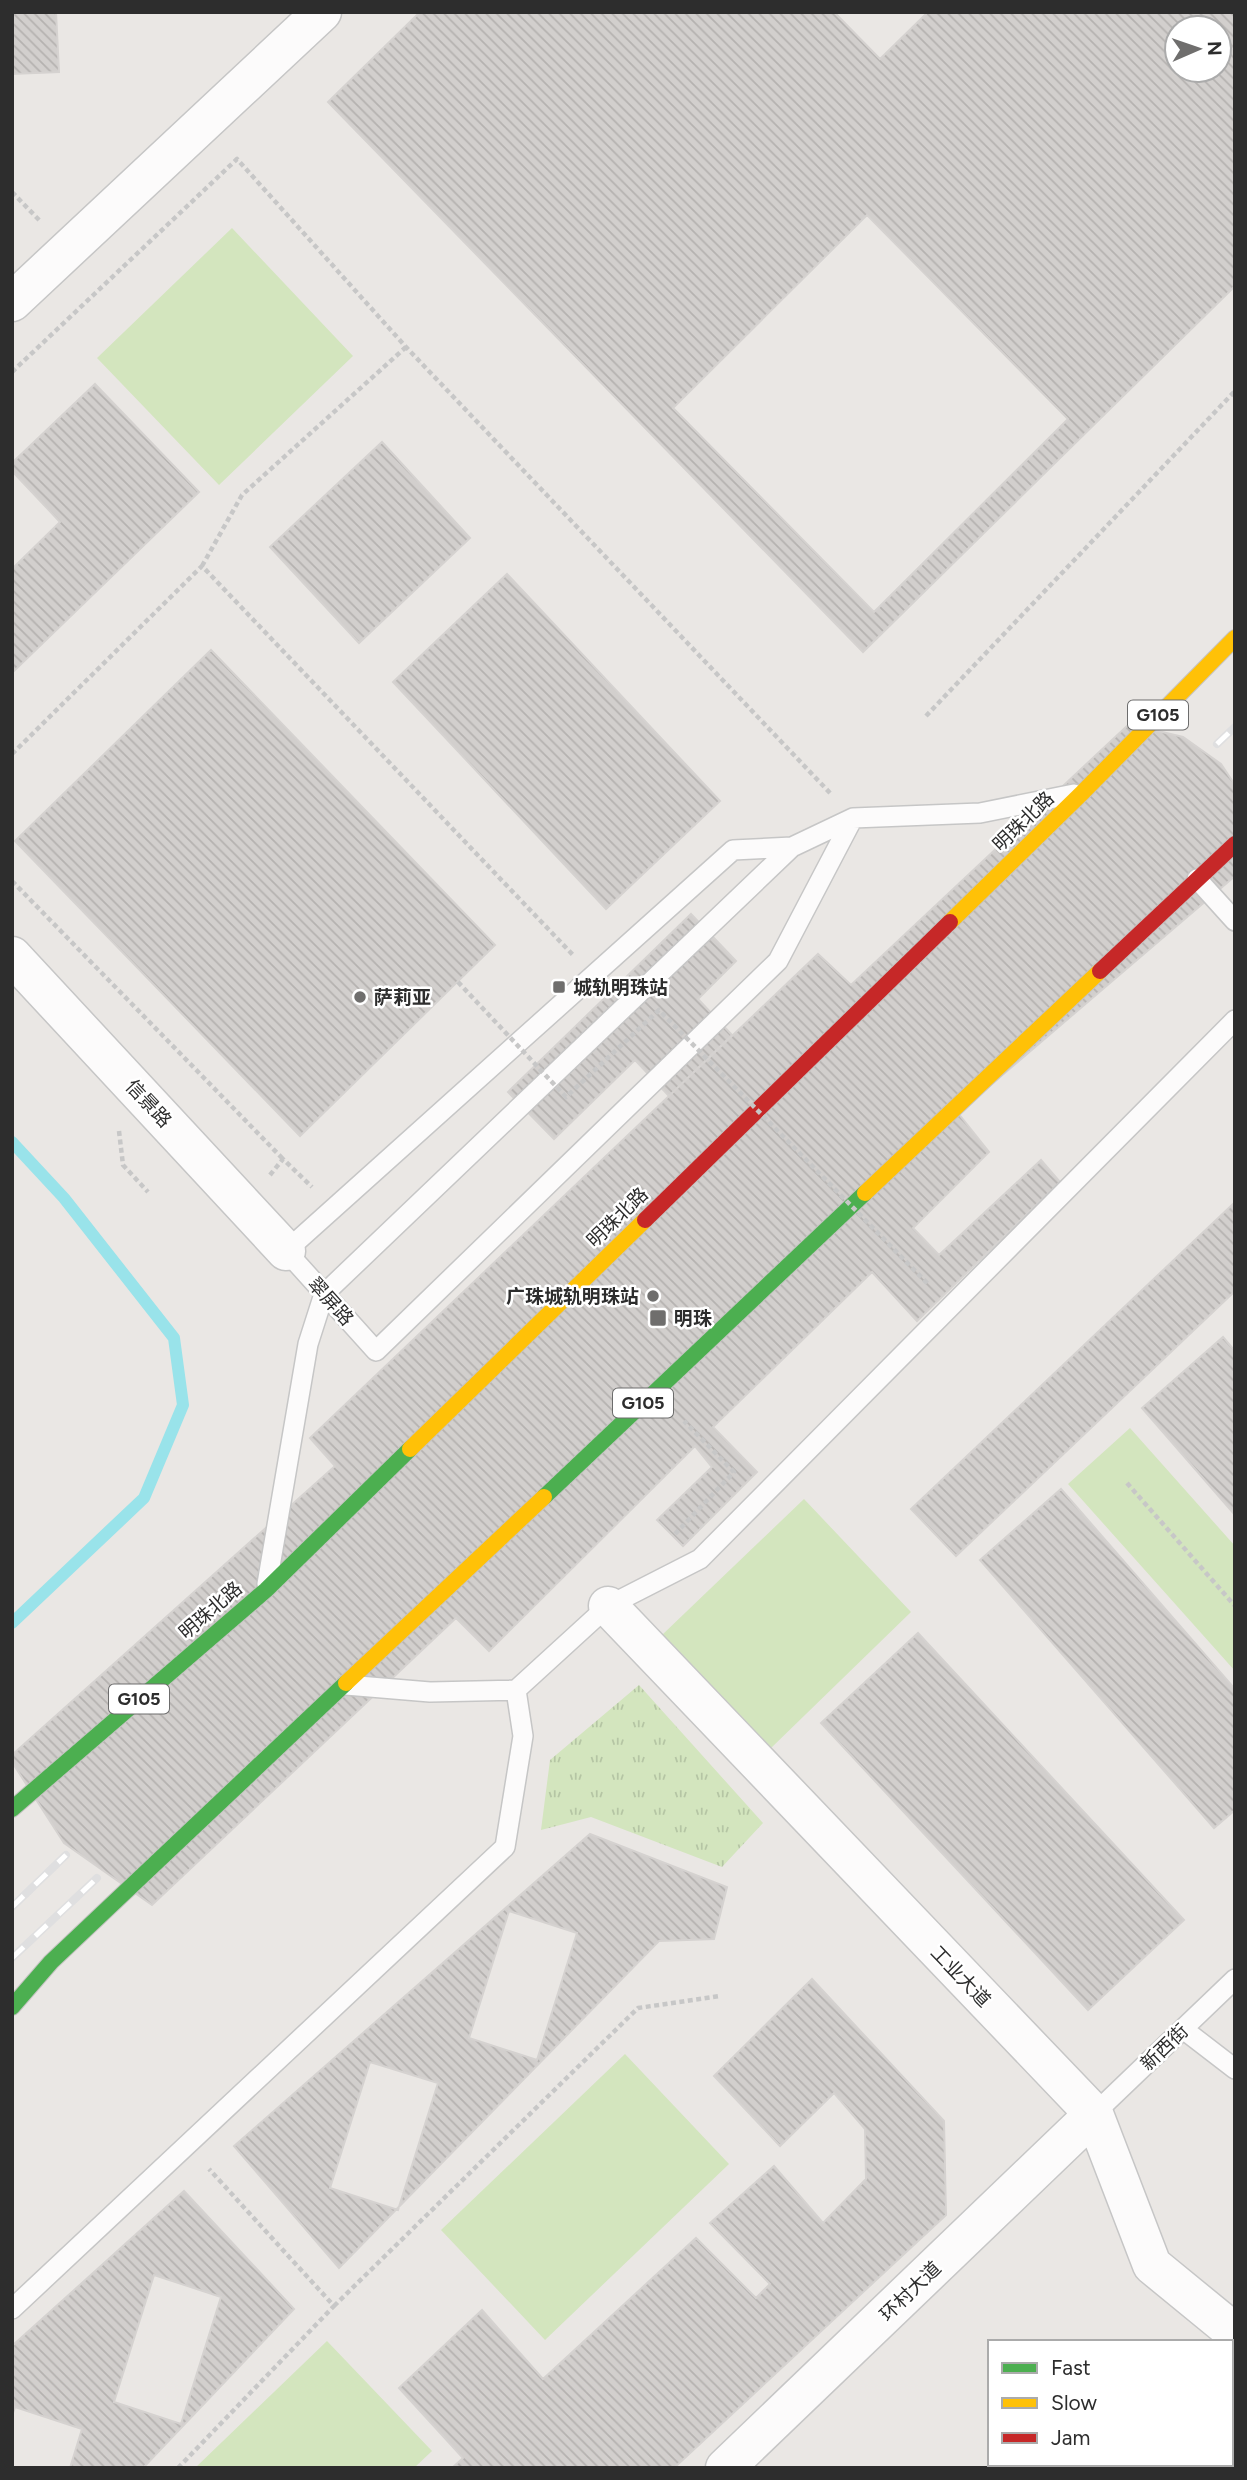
<svg xmlns="http://www.w3.org/2000/svg" width="1247" height="2480" font-family="Figtree,'Noto Sans SC',sans-serif">
	<style>
		.grass { fill: #d3e5be }
		.park { fill: url(#park-tufts) }
		.lines { fill: none; stroke-linecap: round; stroke-linejoin: round }
		.stream { stroke: #99e3ea; stroke-width: 12 }
		.building { fill: url(#building-back-hatch); stroke: #d5d2d0; stroke-width: 2; fill-rule: evenodd }
		.lane-casing { stroke: #c6c6c6; stroke-width: 22 }
		.street-casing { stroke: #c6c6c6; stroke-width: 41 }
		.fast-casing { stroke: #c6c4c3; stroke-width: 18 }
		.slow-casing { stroke: #c6c4c3; stroke-width: 18 }
		.jam-casing { stroke: #c6c4c3; stroke-width: 18 }
		.path { stroke: #c7c7c7; stroke-width: 4.5; stroke-dasharray: 5 3.5; stroke-linecap: butt }
		.lane { stroke: #fcfbfb; stroke-width: 19 }
		.street { stroke: #fcfbfb; stroke-width: 38 }
		.fast { stroke: #4caf50; stroke-width: 16 }
		.slow { stroke: #ffc107; stroke-width: 16 }
		.jam { stroke: #c62828; stroke-width: 16 }
		.rail-casing { stroke: #dfdfe0; stroke-width: 8 }
		.rail { stroke: #fff; stroke-width: 5; stroke-dasharray: 16; stroke-linecap: butt }
		.path-bridge { stroke: #c7c7c7; stroke-width: 4.5; stroke-dasharray: 5 3.5; stroke-linecap: butt }
		.poi-dot { fill: #6f6e6d; stroke: #fff; stroke-width: 2.5 }
		.labels { text-anchor: middle; stroke-width: 5; stroke-linejoin: round; paint-order: stroke }
		.shield { fill: #fff; stroke: #6c6c6c; stroke-width: 2 }
		.shield-label { font-size: 18px; font-weight: bold; fill: #2d2d2d }
		.street-label { font-size: 19px; fill: #2d2d2d; stroke: #fff }
		.poi-label { font-size: 19px; font-weight: bold; fill: #2d2d2d; stroke: #fff; text-anchor: start }
	</style>
	<defs>
		<pattern id="park-tufts" width="24" height="20" patternUnits="userSpaceOnUse" patternTransform="scale(1.75)"><rect width="24" height="20" fill="#d3e5be"/><path d="M3 7l-1-3M5 7V3M7 7l1-3M15 17l-1-3M17 17v-4M19 17l1-3" fill="none" stroke="#b5c5a4"/></pattern>
		<pattern id="building-back-hatch" width="6" height="6" patternUnits="userSpaceOnUse" patternTransform="scale(1.75)"><rect width="6" height="6" fill="#d2cfcd"/><path d="M-1 5l2 2M0 0l6 6M5-1l2 2" fill="none" stroke="#b5b2b0"/></pattern>
	</defs>
	<rect width="100%" height="100%" fill="#eae7e4"/>
	<path class="grass" d="M232 228 353 356 219 485 97 358Z
		M1130 1428 1235 1546V1671L1068 1484Z
		M804 1499 911 1612 770 1749 662 1635Z
		M625 2054 729 2164 545 2340 441 2230Z
		M327 2341 432 2451 414 2468H195Z"/>
	<path class="park" d="M639 1685 763 1823 722 1867 591 1817 541 1830 550 1760Z"/>
	<g class="lines">
		<path class="stream" d="M12 1142 64 1198 174 1338 183 1405 144 1498 12 1623"/>
	</g>
	<path class="building" d="M12 12H56L59 72 12 74Z
		M420 12H1235V286L863 652 328 102ZM1177 28H1219V70H1177Z
		M834 12H928L880 59Z
		M867 215 1068 419 874 612 673 408Z
		M95 384 199 492 12 673V569L60 522 12 471V463Z
		M382 442 470 538 359 643 270 547Z
		M507 574 720 801 606 909 393 682Z
		M211 650 495 945 300 1136 15 841Z
		M1129 724 1183 737 1221 764 1235 785V876L958 1113 989 1152 913 1228 939 1255 1041 1160 1060 1182 917 1321 872 1272 713 1427 757 1472 683 1546 657 1520 712 1467 695 1446 489 1651 456 1618 152 1905 64 1843 12 1762V1755L335 1466 310 1438 818 954 851 985Z
		M691 914 736 961 698 999 732 1035 669 1096 635 1060 554 1139 508 1092Z
		M1235 1202V1291L956 1556 911 1509Z
		M1223 1337 1235 1351V1515L1142 1408Z
		M1061 1489 1235 1689V1810L1214 1828 980 1560Z
		M918 1633 1184 1920 1088 2010 821 1723Z
		M590 1834 727 1887 714 1939 659 1941 339 2268 234 2146Z
		M509 1911 577 1933 537 2060 469 2038Z
		M812 1979 944 2121 946 2215 674 2468H452L463 2458 399 2388 482 2310 543 2379 696 2238 756 2298 770 2284 710 2223 774 2166 823 2223 866 2179 865 2129 834 2093 780 2146 714 2076Z
		M370 2062 438 2083 398 2210 330 2188Z
		M184 2191 294 2309 143 2468H12V2346Z
		M154 2275 221 2297 181 2424 114 2402Z
		M15 2407 82 2429 70 2468H12V2416Z"/>
	<g class="lines">
		<g class="lane-casing">
			<path id="lane" d="M792 847 733 850 286 1251 376 1351 778 961 853 818
				M1197 879 1235 921
				M267 1584 308 1344 324 1294 792 847 853 818 980 813 1074 794
				M346 1685 430 1692 516 1690 608 1606 700 1559 1235 1020
				M1183 2029 1235 2069
				M1094 2114 1235 1979
				M12 2309 505 1847 523 1736 516 1690"/>
		</g>
		<g class="street-casing">
			<path id="street" d="M12 302 322 12
				M12 956 286 1251
				M608 1606 1094 2114 1152 2265 1235 2333
				M725 2468 1094 2114"/>
		</g>
		<g class="fast-casing">
			<path id="fast" d="M544 1497 865 1193
				M12 1809 266 1590 410 1449
				M12 2007 51 1962 346 1683"/>
		</g>
		<g class="slow-casing">
			<path id="slow" d="M950 922 1082 793 1235 638
				M865 1193 1100 971
				M410 1449 645 1220
				M346 1683 544 1497"/>
		</g>
		<g class="jam-casing">
			<path id="jam" d="M1100 971 1235 844
				M645 1220 950 922"/>
		</g>
		<path class="path" d="M12 192 41 222
			M12 372 237 159 406 347 831 794
			M202 566 242 495 406 347
			M926 716 1235 391
			M12 754 202 566 573 955
			M12 881 283 1159
			M119 1131 123 1165 148 1192
			M270 1175 283 1159 312 1187
			M1127 1483 1235 1606
			M675 1534 734 1472 684 1421
			M334 2306 638 2008 720 1996
			M178 2468 334 2306 209 2169"/>
		<use href="#lane" class="lane"/>
		<use href="#street" class="street"/>
		<use href="#fast" class="fast"/>
		<use href="#slow" class="slow"/>
		<use href="#jam" class="jam"/>
		<g class="rail-casing">
			<path id="rail" d="M1217 744 1235 727
				M12 1907 66 1855
				M12 1958 97 1878"/>
		</g>
		<use href="#rail" class="rail"/>
		<path class="path-bridge" d="M458 982 566 1097 659 1010 929 1285"/>
	</g>
	<g class="poi-dot">
		<rect x="552" y="980" width="14" height="14" rx="3.5"/>
		<circle cx="360" cy="997" r="7"/>
		<circle cx="653" cy="1296" r="7"/>
		<rect x="649" y="1309" width="18" height="18" rx="3.5"/>
	</g>
	<g class="labels">
		<g class="shield">
			<rect x="1128" y="700.5" width="60" height="29" rx="5"/>
			<rect x="613" y="1388.5" width="60" height="29" rx="5"/>
			<rect x="109" y="1684.5" width="60" height="29" rx="5"/>
		</g>
		<g class="shield-label">
			<text x="1158" y="721">G105</text>
			<text x="643" y="1409">G105</text>
			<text x="139" y="1705">G105</text>
		</g>
		<g class="street-label">
			<text transform="translate(1023 821) rotate(-44)" y="7">明珠北路</text>
			<text transform="translate(149 1103) rotate(47)" y="7">信景路</text>
			<text transform="translate(617 1217) rotate(-44)" y="7">明珠北路</text>
			<text transform="translate(331 1301) rotate(48)" y="7">翠屏路</text>
			<text transform="translate(210 1610) rotate(-41)" y="7">明珠北路</text>
			<text transform="translate(961 1976) rotate(46)" y="7">工业大道</text>
			<text transform="translate(1164 2047) rotate(-44)" y="7">新西街</text>
			<text transform="translate(910 2291) rotate(-44)" y="7">环村大道</text>
		</g>
		<g class="poi-label">
			<text x="573" y="994">城轨明珠站</text>
			<text x="374" y="1004">萨莉亚</text>
			<text x="639" y="1303" text-anchor="end">广珠城轨明珠站</text>
			<text x="674" y="1325">明珠</text>
		</g>
	</g>
	<rect width="1247" height="2480" fill="none" stroke="#2d2d2d" stroke-width="28"/>
	<rect x="988" y="2340" width="245" height="126" fill="#ffffff" stroke="#ababab" stroke-width="2"/>
	<rect x="1002" y="2363" width="35" height="10" fill="#4caf50" stroke="#ababab" stroke-width="2"/>
	<text x="1051" y="2375" font-size="21" fill="#2d2d2d">Fast</text>
	<rect x="1002" y="2398" width="35" height="10" fill="#ffc107" stroke="#ababab" stroke-width="2"/>
	<text x="1051" y="2410" font-size="21" fill="#2d2d2d">Slow</text>
	<rect x="1002" y="2433" width="35" height="10" fill="#c62828" stroke="#ababab" stroke-width="2"/>
	<text x="1051" y="2445" font-size="21" fill="#2d2d2d">Jam</text>
	<g transform="translate(1198 49) rotate(88)"><circle r="33" fill="#ffffff" stroke="#ababab" stroke-width="2"/>
	<path d="M0-5L12 26L0 18L-12 26Z" fill="#6f6e6d"/>
	<text y="-10" font-size="19" font-weight="bold" text-anchor="middle" fill="#2d2d2d">N</text>
	</g>
</svg>
